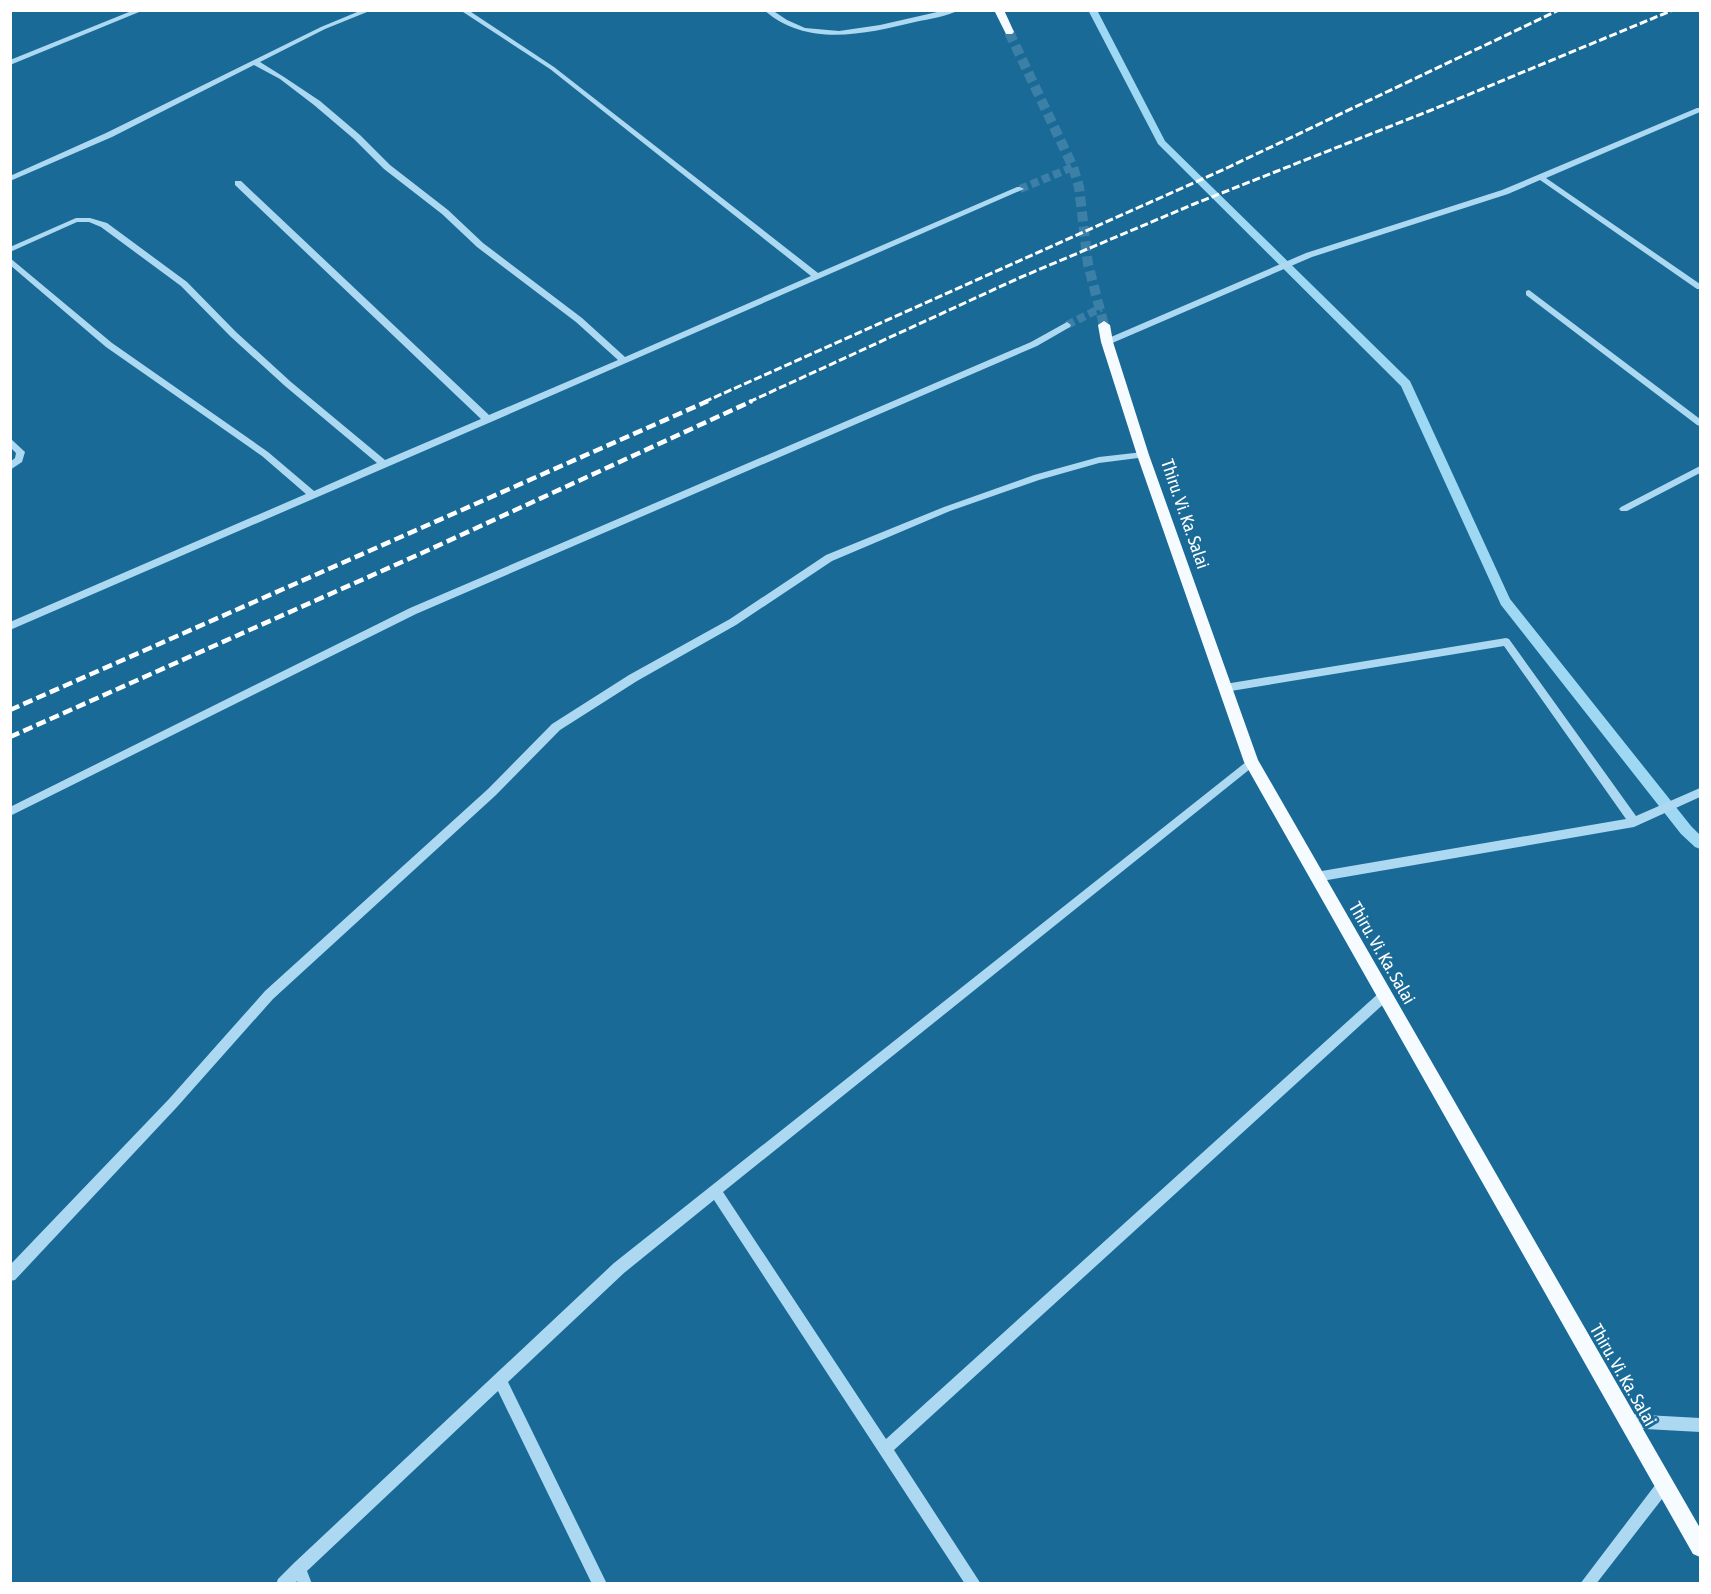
<svg xmlns="http://www.w3.org/2000/svg" width="1711" height="1594" font-family="'Asap Condensed',sans-serif">
	<style>
		.lines { fill: none; stroke-linecap: round; stroke-linejoin: round }
		.stream { fill: #9fd8f3; fill-rule: evenodd }
		.minor-tunnel { stroke: #3c80a7; stroke-width: 8; stroke-dasharray: 8 4; stroke-linecap: butt }
		.major-tunnel { stroke: #3c80a7; stroke-width: 10; stroke-dasharray: 10 5; stroke-linecap: butt }
		.minor { fill: #acd9f1; fill-rule: evenodd }
		.major { fill: #f6fbff; fill-rule: evenodd }
		.rail-far1 { stroke: #fff; stroke-width: 3; stroke-dasharray: 8 3; stroke-linecap: butt }
		.rail { stroke: #fff; stroke-width: 4.5; stroke-dasharray: 10 4.5; stroke-linecap: butt }
		.labels { text-anchor: middle; stroke-width: 6; stroke-linejoin: round; paint-order: stroke }
		.street-label { font-size: 18px; fill: #fff; stroke: #196a97 }
	</style>
	<rect width="100%" height="100%" fill="#196a97"/>
	<g class="lines">
		<path class="stream" d="M1088 10H1097L1165 141 1410 381 1510 599 1691 826 1700 835V849L1695 847 1681 834 1501 605 1401 386 1158 144Z"/>
		<path class="minor-tunnel" d="M1020 189 1073 167
			M1067 325 1101 308"/>
		<path class="major-tunnel" d="M1009 32 1073 167 1079 187 1088 264 1104 325"/>
		<path class="minor" d="M134 10H144L10 65V60Z
			M362 10H372L325 29 260 62 284 77 320 101 360 135 390 165 448 210 483 243 582 318 625 357 811 276 550 69 460 10H468L554 67 818 273 1017 187H1020L1024 189 491 422 10 630V622L306 494 262 456 106 347 10 265V258L112 343 268 452 314 491 377 463 285 386 230 336 181 286 101 227 89 222H77L10 252V247L76 218H90L107 223 187 282 236 332 291 382 385 460 481 419 235 185V181H241L489 415 618 360 576 322 477 247 442 214 384 169 354 139 314 105 280 79 254 65 112 137 10 181V176L106 133 321 27Z
			M764 10H772L787 20 805 28 839 31 880 25 946 10H960C947 16 930 19 915 22 865 34 807 48 764 10Z
			M1697 108H1700V112L1546 178 1700 284V289H1697L1540 180 1508 194 1312 257 1110 344H1104L1103 342 1104 340 1306 253 1502 190Z
			M1529 290 1700 419V426L1697 425 1526 295V291Z
			M1067 322 1071 325 1070 327 1037 346 416 614 10 816V807L410 608 1031 342Z
			M10 438 25 452 22 462 10 470V462L15 458 16 453 10 447Z
			M1143 452 1146 453V457L1099 463 1039 480 950 511 832 561 736 625 637 681 560 730 496 795 273 999 177 1107 15 1280 10 1281V1265L169 1099 265 991 488 789 552 724 629 675 730 619 826 555 944 507 1034 475 1099 457Z
			M1700 466V473L1627 511H1621L1619 509 1621 507Z
			M1506 638 1509 639 1636 816 1700 788V797L1634 827 1316 882 1312 880 1311 877 1312 874 1316 872 1626 819 1504 646 1225 692 1220 688 1225 684Z
			M1251 758 1255 759 1256 762 1255 765 723 1192 886 1439 1380 992 1384 991 1388 992 1390 996 1388 1000 894 1450 981 1584H965L714 1200 624 1273 508 1382 607 1584H592L498 1391 307 1571 312 1584H298L297 1581 294 1584H276L278 1579 294 1563 614 1263Z
			M1627 1414 1700 1418V1432L1627 1428 1622 1426 1620 1421 1622 1416Z
			M1664 1478 1669 1480 1671 1485 1669 1490 1596 1584H1580L1659 1480Z"/>
		<path class="major" d="M994 10H1004L1014 32 1012 34H1006Z
			M1104 321 1110 325 1113 342 1149 455 1258 760 1700 1528V1557L1693 1554 1244 762 1137 455 1101 342 1098 325Z"/>
		<path class="rail-far1" d="M704 402 1229 167 1559 10
			M749 402 1019 278 1194 204 1429 111 1673 10"/>
		<path class="rail" d="M10 710 708 401
			M10 737 422 553 752 401"/>
	</g>
	<g class="labels">
		<g class="street-label">
			<text transform="translate(1185 514) rotate(71)" y="6">Thiru. Vi. Ka. Salai</text>
			<text transform="translate(1382 953) rotate(60)" y="6">Thiru. Vi. Ka. Salai</text>
			<text transform="translate(1623 1375) rotate(60)" y="6">Thiru. Vi. Ka. Salai</text>
		</g>
	</g>
	<rect width="1711" height="1594" fill="none" stroke="#ffffff" stroke-width="24"/>
</svg>
